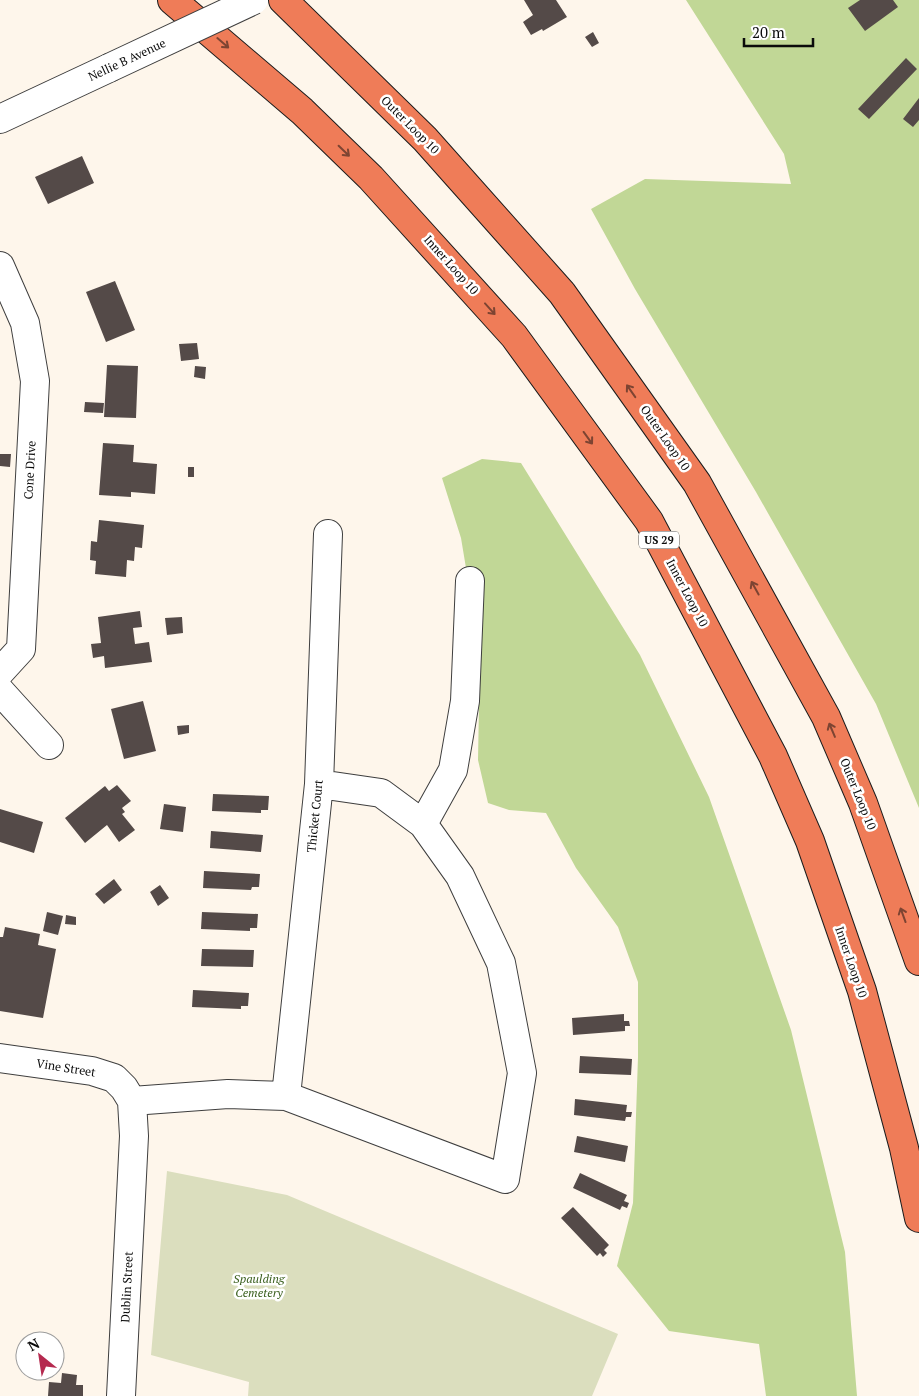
<svg xmlns="http://www.w3.org/2000/svg" width="919" height="1396" font-family="'PT Serif',serif">
	<style>
		.forest { fill: #c1d796 }
		.cemetery { fill: #dbdebe }
		.building { fill: #544a48 }
		.lines { fill: none; stroke-linecap: round; stroke-linejoin: round }
		.minor-casing { stroke: #3e3e3e; stroke-width: 30 }
		.highway-casing { stroke: #1c1c1c; stroke-width: 30 }
		.minor { stroke: #fff; stroke-width: 28 }
		.highway { stroke: #ef7c58; stroke-width: 28 }
		.minor-bridge-casing { stroke: #3e3e3e; stroke-width: 30; stroke-linecap: butt }
		.minor-bridge { stroke: #fff; stroke-width: 28 }
		.oneway { stroke: #7d4432 }
		.labels { text-anchor: middle; stroke-width: 5; stroke-linejoin: round; paint-order: stroke }
		.shield { fill: #fff; stroke: #545454; stroke-width: 1 }
		.shield-label { font-size: 11px; font-weight: bold; fill: #0b0b0b }
		.street-label { font-size: 12px; fill: #0b0b0b; stroke: #fff }
		.park-label { font-size: 12px; font-style: italic; fill: #3b601f; stroke: #fff }
	</style>
	<rect width="100%" height="100%" fill="#fef6eb"/>
	<path class="forest" d="M686 0H919V808L876 704 756 492 635 289 591 209 645 179 791 184 784 154Z
		M482 459 521 463 640 655 709 797 791 1030 845 1252 857 1396H766L759 1344 669 1331 617 1266 633 1203 638 1057V982L618 927 576 868 546 813 509 810 488 803 478 760 480 652 461 538 442 478Z"/>
	<path class="cemetery" d="M167 1171 287 1195 618 1334 592 1396H248L249 1382 151 1355Z"/>
	<path class="building" d="M524 0H556L567 17 543 31 542 29 531 35 523 22 533 15Z
		M860 0H893L898 7 865 31 848 8Z
		M593 32 599 43 592 47 585 37Z
		M906 58 917 69 869 119 858 109Z
		M919 98V120L913 127 903 119Z
		M82 156 94 183 48 204 35 177Z
		M115 281 135 330 106 342 86 292Z
		M197 343 199 359 181 361 179 344Z
		M107 365 138 366 136 418 104 417Z
		M195 366 206 367 205 379 194 377Z
		M85 402 104 403 103 413 84 412Z
		M103 443 134 445 133 462 157 464 155 494 131 492V497L99 495Z
		M0 454H11L10 467 0 466Z
		M188 467H194V477H188Z
		M99 520 144 525 142 548 135 547 134 561 127 560 126 577 95 574 96 561 90 560 91 541 97 542Z
		M140 611 142 627 133 628 135 644 149 642 152 662 105 668 104 656 93 658 91 644 101 643 98 617Z
		M182 617 183 633 167 635 165 618Z
		M143 701 156 751 124 759 111 709Z
		M189 725V733L178 735 177 726Z
		M117 785 131 801 122 808 125 812 122 814 135 830 119 842 107 825 85 843 65 818 105 786 109 791Z
		M213 794 269 796 268 810H261V813L212 811Z
		M164 804 186 807 183 832 160 829Z
		M0 809 43 822 34 853 0 842Z
		M211 831 263 835 261 852 210 848Z
		M204 871 260 874 259 887H252L251 890 203 888Z
		M114 879 122 890 104 904 95 894Z
		M160 885 169 898 158 906 150 892Z
		M47 912 63 916 58 935 43 931Z
		M202 912 258 914 257 928H250V931L201 929Z
		M66 915 76 917V925L65 924Z
		M5 927 40 934 38 945 56 949 43 1018 0 1011V937H3Z
		M202 949 254 950 253 967 201 966Z
		M193 990 249 993 248 1006H241V1009L192 1007Z
		M624 1014V1021H629L630 1026H625V1031L573 1035 572 1018Z
		M580 1056 632 1059 631 1075 579 1073Z
		M575 1099 627 1105 626 1112H632L631 1117H626L625 1121 574 1115Z
		M577 1136 628 1146 625 1162 574 1152Z
		M580 1173 627 1195 624 1201 629 1203 627 1208 622 1206 620 1210 573 1188Z
		M573 1207 609 1245 604 1250 607 1253 603 1257 600 1253 597 1256 561 1218Z
		M62 1373 77 1375 76 1385H83V1396H48L49 1382 61 1383Z"/>
	<g class="lines">
		<g class="minor-casing">
			<path id="minor" d="M0 119 109 68
				M0 266 25 323 35 381 21 649 0 672
				M0 691 49 745
				M423 824 453 770 465 701 470 581
				M0 1058 92 1071 114 1078 124 1088 132 1101 134 1136 121 1396
				M286 1096 319 784 328 534
				M132 1101 228 1094 286 1096 505 1179 522 1073 501 963 460 876 423 824 381 793 319 784"/>
		</g>
		<g class="highway-casing">
			<path id="highway" d="M172 0 302 111 371 178 514 336 649 521 773 756 810 841 862 991 904 1148 919 1218
				M283 0 425 139 562 293 697 483 826 717 863 803 919 961"/>
		</g>
		<use href="#minor" class="minor"/>
		<use href="#highway" class="highway"/>
		<g class="minor-bridge-casing">
			<path id="minor-bridge" d="M109 68 254 0"/>
		</g>
		<use href="#minor-bridge" class="minor-bridge"/>
	</g>
	<defs><path id="oneway-shaft" d="M-6 0H5M1.5-3L5.5 0L1.5 3" fill="none" stroke-width="1.6" stroke-linecap="round" stroke-linejoin="round" transform="scale(1.25)"/></defs>
	<g class="oneway">
		<use href="#oneway-shaft" transform="translate(223 43) rotate(41)"/>
		<use href="#oneway-shaft" transform="translate(344 151) rotate(44)"/>
		<use href="#oneway-shaft" transform="translate(490 309) rotate(48)"/>
		<use href="#oneway-shaft" transform="translate(631 391) rotate(-125)"/>
		<use href="#oneway-shaft" transform="translate(588 438) rotate(54)"/>
		<use href="#oneway-shaft" transform="translate(755 588) rotate(-119)"/>
		<use href="#oneway-shaft" transform="translate(832 730) rotate(-113)"/>
		<use href="#oneway-shaft" transform="translate(903 915) rotate(-110)"/>
	</g>
	<g class="labels">
		<rect class="shield" x="639" y="531.5" width="40" height="17" rx="4"/>
		<g class="shield-label">
			<text x="659" y="544">US 29</text>
		</g>
		<g class="street-label">
			<text transform="translate(127 60) rotate(-25)" y="4">Nellie B Avenue</text>
			<text transform="translate(410 125) rotate(45)" y="4">Outer Loop 10</text>
			<text transform="translate(451 265) rotate(48)" y="4">Inner Loop 10</text>
			<text transform="translate(665 438) rotate(55)" y="4">Outer Loop 10</text>
			<text transform="translate(30 470) rotate(-87)" y="4">Cone Drive</text>
			<text transform="translate(687 593) rotate(62)" y="4">Inner Loop 10</text>
			<text transform="translate(858 794) rotate(68)" y="4">Outer Loop 10</text>
			<text transform="translate(315 816) rotate(-84)" y="4">Thicket Court</text>
			<text transform="translate(851 962) rotate(71)" y="4">Inner Loop 10</text>
			<text transform="translate(66 1068) rotate(9)" y="4">Vine Street</text>
			<text transform="translate(127 1287) rotate(-87)" y="4">Dublin Street</text>
		</g>
		<g class="park-label">
			<text x="259" y="1283">Spaulding<tspan x="259" dy="14">Cemetery</tspan></text>
		</g>
	</g>
	<g transform="translate(40 1356) rotate(330)"><circle r="24" fill="#ffffff" stroke="#9d9d9d"/>
	<path d="M0-4L9 19L0 12L-9 19Z" fill="#b52a4f"/>
	<text y="-8" font-size="14" font-weight="bold" text-anchor="middle" fill="#0b0b0b">N</text>
	</g>
	<path d="M744 38v8h69v-8" fill="none" stroke="#0b0b0b" stroke-width="2.5"/>
	<text x="752" y="38" font-size="15" fill="#0b0b0b" stroke="#ffffff" stroke-width="4" paint-order="stroke">20 m</text>
</svg>
